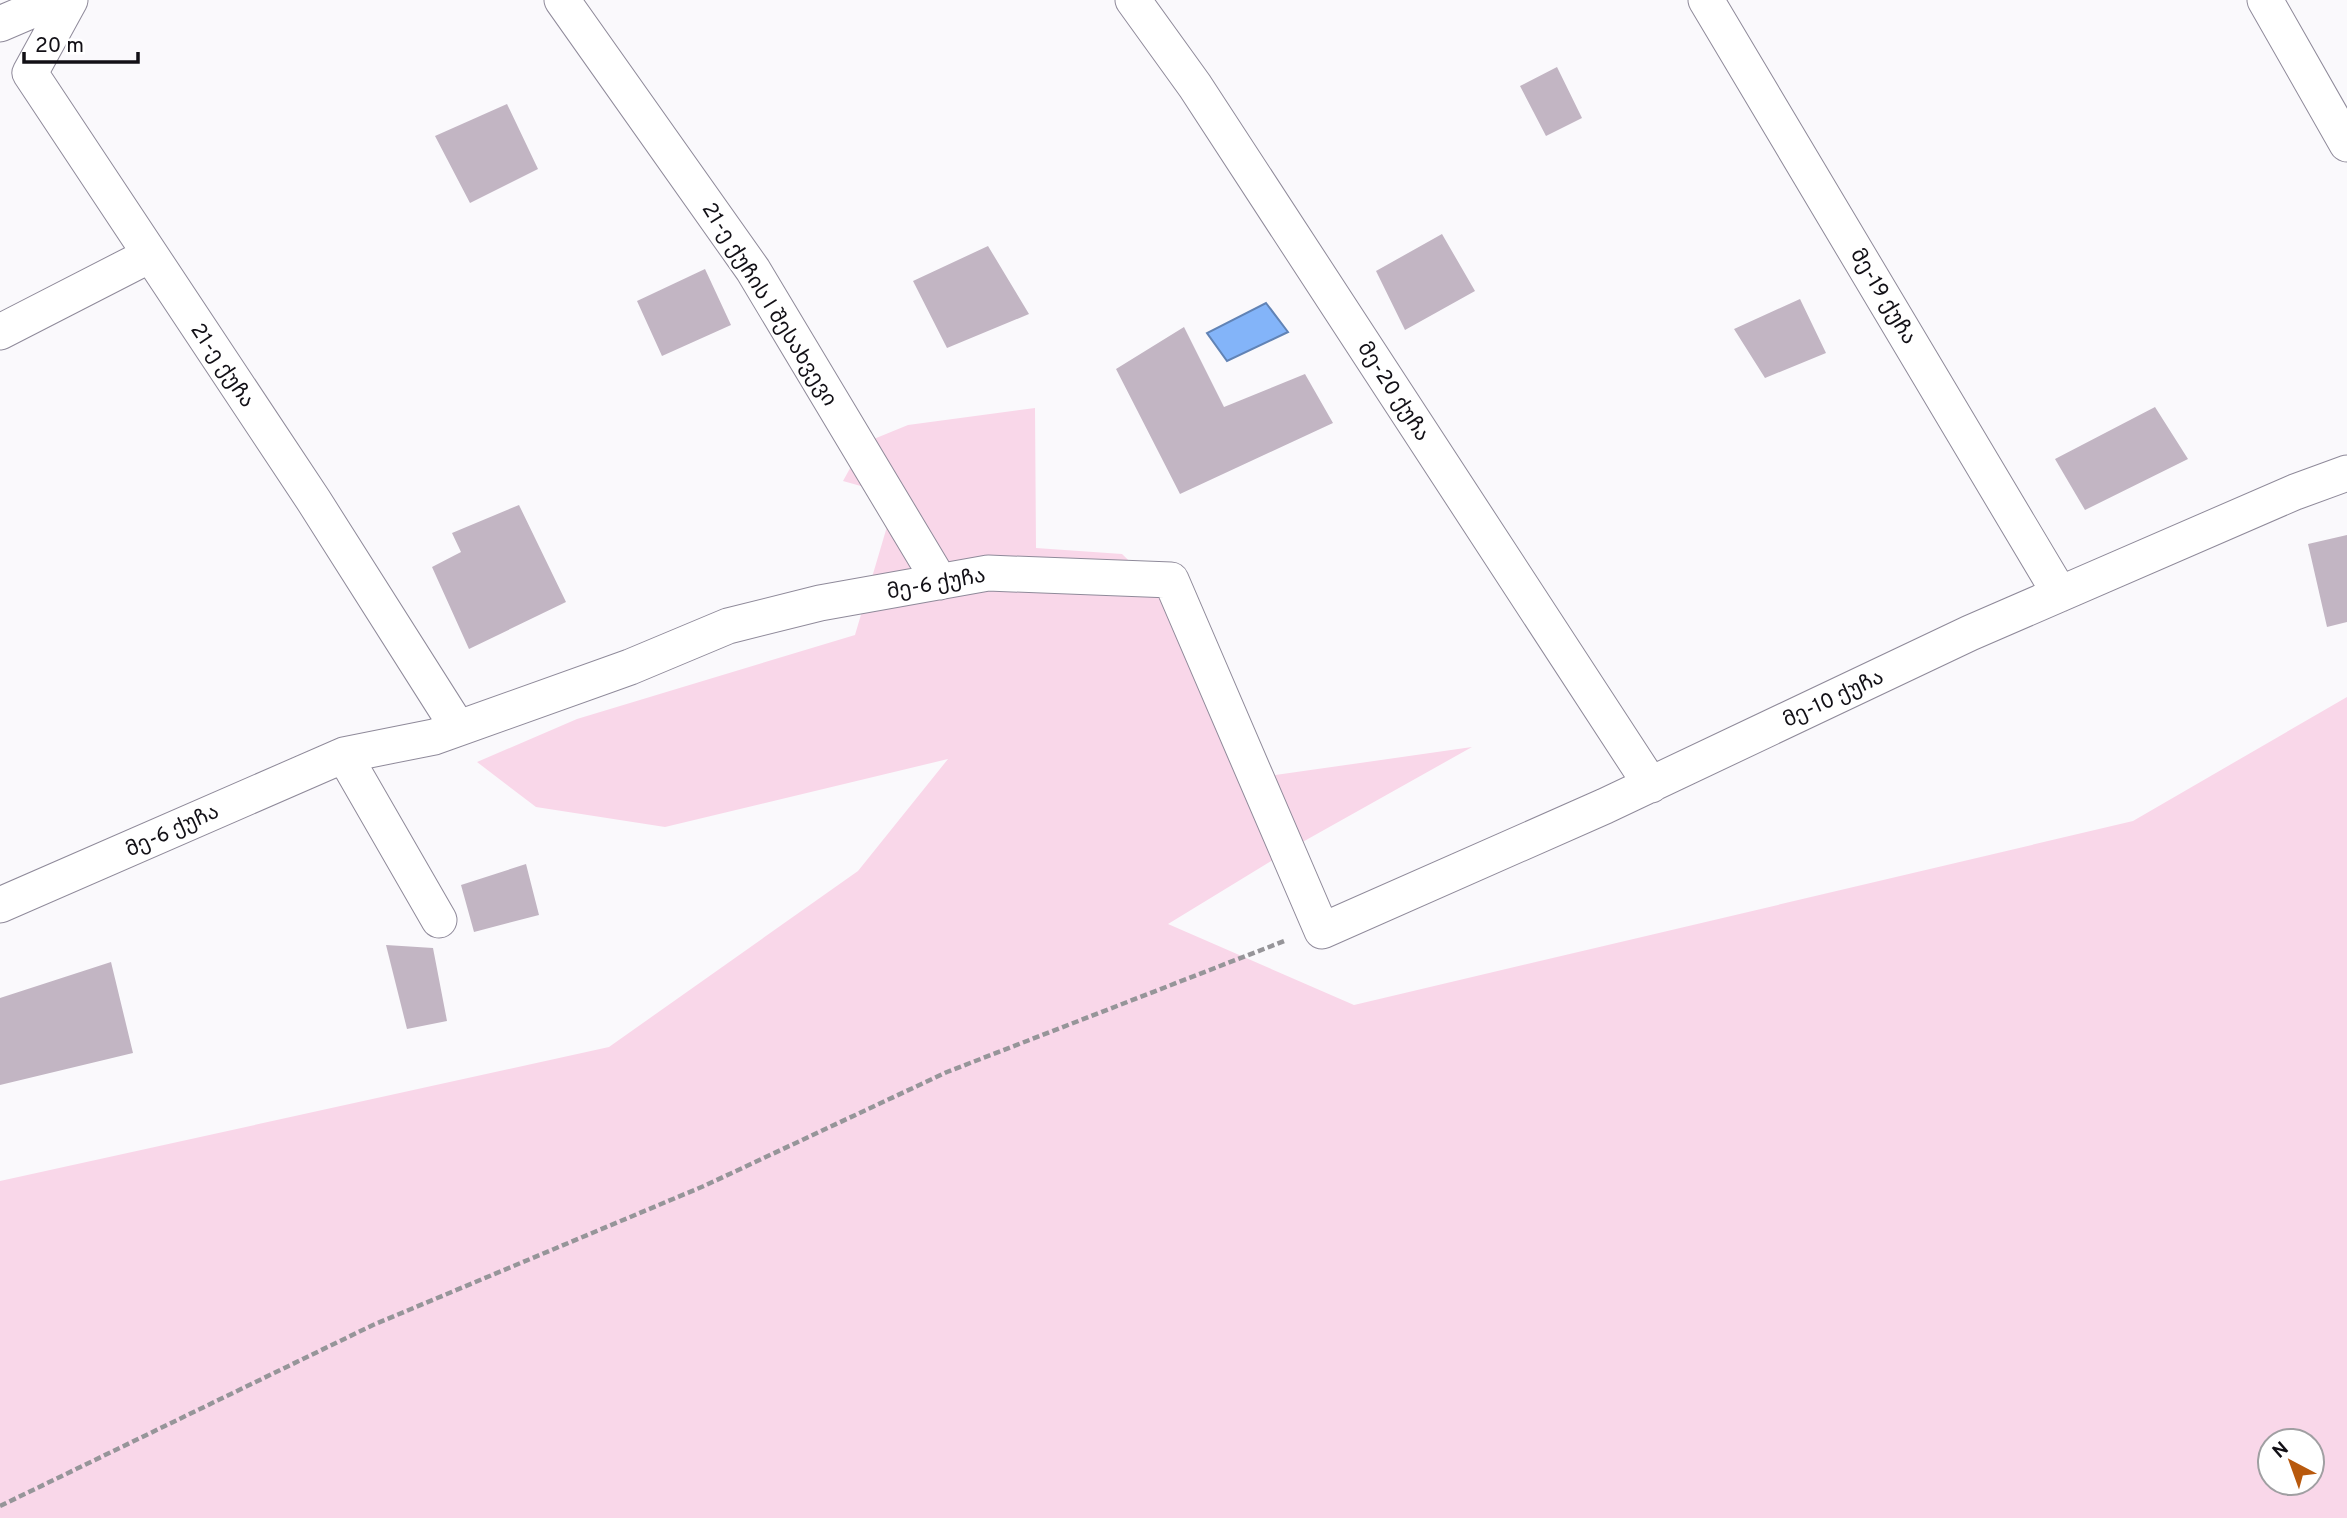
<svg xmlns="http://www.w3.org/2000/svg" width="2347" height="1518" font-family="Overpass,'Noto Sans Georgian',sans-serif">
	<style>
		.green { fill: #f9d7e9; fill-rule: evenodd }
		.water { fill: #83b4f9; stroke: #6183b5; stroke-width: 2 }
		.building { fill: #c2b5c3 }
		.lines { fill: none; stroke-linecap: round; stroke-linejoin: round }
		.street-casing { stroke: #8f8a9a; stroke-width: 37 }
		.path { stroke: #969599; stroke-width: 4.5; stroke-dasharray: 7 3.5; stroke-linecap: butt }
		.street { stroke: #fff; stroke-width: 35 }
		.labels { text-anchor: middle; stroke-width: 5; stroke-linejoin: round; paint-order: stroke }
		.street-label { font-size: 21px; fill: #121016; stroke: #fff }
	</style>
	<rect width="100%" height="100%" fill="#faf9fc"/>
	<path class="green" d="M1035 408 1036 548 1122 554 1210 639 1269 776 1472 747 1299 844 1168 924 1354 1005 2133 821 2347 697V1518H0V1181L609 1047 858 871 948 759 665 827 536 807 477 762 577 719 855 635 896 496 843 481 864 443 908 425ZM2270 1441H2312V1483H2270Z"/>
	<path class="water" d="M1266 303 1288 332 1227 361 1207 333Z"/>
	<path class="building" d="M1557 67 1582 118 1546 136 1520 86Z
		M507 104 538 169 470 203 435 136Z
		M1442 234 1475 291 1405 330 1376 271Z
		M988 246 1029 314 947 348 913 281Z
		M705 269 731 325 662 356 637 301Z
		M1800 299 1826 353 1765 378 1734 329Z
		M1184 327 1224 407 1305 374 1333 423 1180 494 1116 369Z
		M2155 407 2188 459 2085 510 2055 459Z
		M519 505 566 602 469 649 432 567 461 552 452 533Z
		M2347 535V622L2327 627 2308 544Z
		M526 864 539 915 474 932 461 885Z
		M386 945 433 948 447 1021 407 1029Z
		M111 962 133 1053 0 1085V998Z"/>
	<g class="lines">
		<g class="street-casing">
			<path id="street" d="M70 0 30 73 314 501 458 728
				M562 0 753 270 940 582
				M1133 0 1195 86 1651 785
				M1706 0 2060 594
				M2265 0 2347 144
				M0 24 56 0
				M0 332 150 255
				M344 755 439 920
				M0 905 344 755 434 737 630 667 728 626 820 603 988 573 1171 580 1322 931 1605 806 1970 633 2295 492 2347 473"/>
		</g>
		<path class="path" d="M0 1506 373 1325 704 1186 947 1072 1287 940"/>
		<use href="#street" class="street"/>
	</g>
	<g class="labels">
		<g class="street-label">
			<text transform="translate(1884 296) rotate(59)" y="7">მე-19 ქუჩა</text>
			<text transform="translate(770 304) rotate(58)" y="7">21-ე ქუჩის I შესახვევი</text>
			<text transform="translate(223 365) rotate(56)" y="7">21-ე ქუჩა</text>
			<text transform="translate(1394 391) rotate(57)" y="7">მე-20 ქუჩა</text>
			<text transform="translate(936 583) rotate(-10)" y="7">მე-6 ქუჩა</text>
			<text transform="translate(1833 698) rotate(-25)" y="7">მე-10 ქუჩა</text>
			<text transform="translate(172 830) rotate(-24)" y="7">მე-6 ქუჩა</text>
		</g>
	</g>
	<g transform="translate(2291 1462) rotate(319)"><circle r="33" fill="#ffffff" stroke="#a09fa2" stroke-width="2"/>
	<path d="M0-5L12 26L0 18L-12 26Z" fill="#b8590d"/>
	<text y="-10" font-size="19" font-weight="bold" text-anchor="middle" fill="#121016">N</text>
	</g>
	<path d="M24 52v10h114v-10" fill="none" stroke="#121016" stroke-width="3.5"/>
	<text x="35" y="52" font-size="21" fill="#121016" stroke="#ffffff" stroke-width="5" paint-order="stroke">20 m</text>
</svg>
